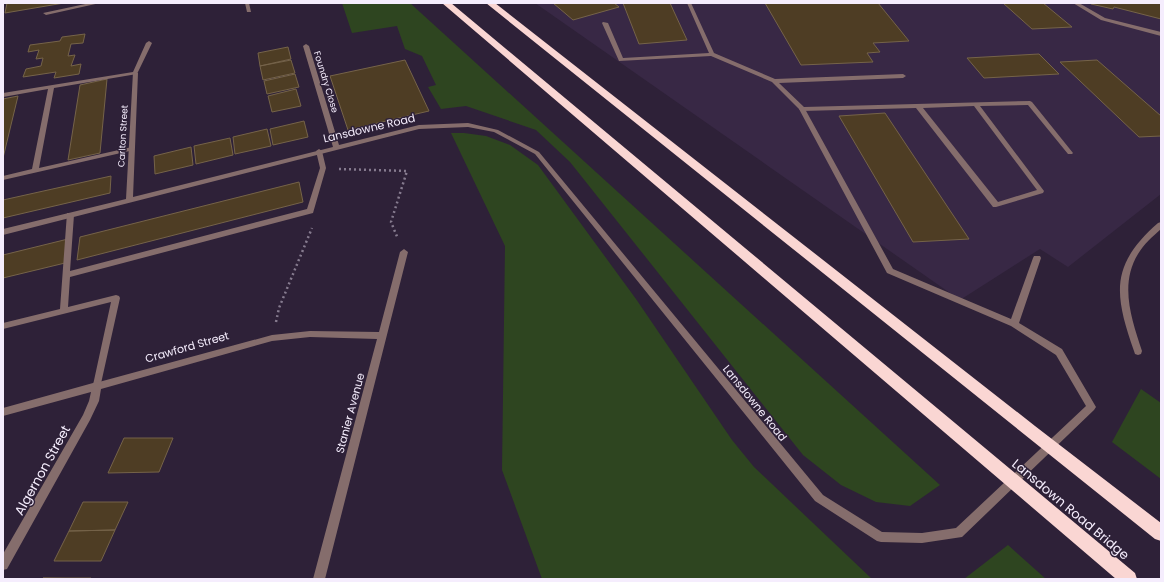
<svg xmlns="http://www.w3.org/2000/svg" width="1164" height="582" font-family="Poppins,sans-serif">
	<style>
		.built { fill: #382845 }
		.green { fill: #2e4520 }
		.building { fill: #4e3d24; stroke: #756349 }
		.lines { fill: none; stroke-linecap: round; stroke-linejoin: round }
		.path { stroke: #867b8f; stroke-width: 2.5; stroke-dasharray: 2 3; stroke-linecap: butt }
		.lane { fill: #856d6c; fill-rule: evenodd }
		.street { fill: #856d6c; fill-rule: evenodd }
		.highway { fill: #fad6d3; fill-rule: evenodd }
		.labels { text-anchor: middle; stroke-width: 3; stroke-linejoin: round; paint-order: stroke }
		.far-street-label { font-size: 9px; fill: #f5edfd; stroke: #2e2138 }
		.street-label { font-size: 11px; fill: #f5edfd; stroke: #2e2138 }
		.near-street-label { font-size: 13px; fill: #f5edfd; stroke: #2e2138 }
	</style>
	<rect width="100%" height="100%" fill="#2e2138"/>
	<path class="built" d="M535 3H1161V194L1068 267 1040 249 960 300Z"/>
	<path class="green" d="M342 3H410L940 485 910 506 876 502 841 485 803 455 570 162 536 130 466 106 441 109 428 87 436 85 422 56 405 49 397 26 352 33Z
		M451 133H464L486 136 510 145 538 165 636 299 732 440 754 467 872 579H542L502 470 505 246Z
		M1141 389 1161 403V479L1112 442Z
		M1008 545 1046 579H963H964Z"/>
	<path class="building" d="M7 3H64L5 13Z
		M553 3H614L619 7 573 20Z
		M623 3H670L687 40 639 44Z
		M765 3H878L909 41 873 43 880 52 867 53 873 62 801 65Z
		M1003 3H1043L1072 27 1032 29Z
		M1091 3H1161V19L1114 7 1113 9 1091 4Z
		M85 34 83 43 71 44 68 56 75 55 71 66 81 64 79 74 54 78 56 72 23 77 26 69 41 66 43 58 36 59 39 50 28 52 30 45 60 41 62 37Z
		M288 47 291 59 260 66 258 53Z
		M1039 54 1059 74 984 78 967 58Z
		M291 60 295 73 263 80 260 66Z
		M405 60 429 111 348 130 330 76Z
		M1097 60 1161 116V136L1139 137 1060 62Z
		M295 74 299 87 267 94 264 81Z
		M107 79 100 153 68 160 80 85Z
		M296 89 301 106 272 112 268 96Z
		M18 96 3 158V99Z
		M885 113 969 239 913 242 839 116Z
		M304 121 308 137 273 145 270 129Z
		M267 129 271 146 235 154 233 137Z
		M230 138 233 155 196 164 194 146Z
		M191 147 193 165 155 174 154 156Z
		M111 176 110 193 3 218V200Z
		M299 182 303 202 77 260 80 237Z
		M68 239 65 263 3 278V255Z
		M124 438H173L159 472 108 473Z
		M83 502H128L115 530 69 531Z
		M115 530 101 561H54L69 531Z
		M43 578H91L90 579Z"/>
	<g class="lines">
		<path class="path" d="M339 169 407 171 391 222 398 239
			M276 322 279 308 312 228"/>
		<path class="lane" d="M90 3H100L46 15 43 13Z
			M687 3H691L714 53 775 79 903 74 906 76 903 78 779 83 804 107 1030 101 1032 102 1073 153 1072 154H1068L1028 105 980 106 1044 191 1043 193 996 207H993L916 108 802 111 800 110 772 82 711 56 619 61 602 23 603 22 608 23 623 58 709 53ZM974 106 1037 190 998 202 923 108Z
			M1073 3H1079L1105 18 1161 32V36L1101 20Z
			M149 41 152 43 137 74 54 88 39 168 132 147 134 148V150L3 180V176L32 169 48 89 3 97V93L133 72 146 43Z
			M319 149 322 151 326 168 313 213 70 277 68 307 116 295 119 296 120 298 100 388 97 389 94 388 93 385 111 302 3 329V323L60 309 67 213H73L74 215 70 271 307 209 320 168 316 151Z"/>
		<path class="street" d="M245 3H249L251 12H247Z
			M306 44 309 46 339 145 419 125 468 123 498 130 539 152 823 495 882 532 922 533 956 528 1086 406 1056 355 1011 326 887 273 799 109 800 108H804L805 109 893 269 1011 319 1033 258 1034 256H1040L1041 258 1019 323 1062 349 1096 407 1094 410 962 537 922 543 881 542 877 541 815 501 535 154 494 132 468 127 419 129 3 235V229L126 199 133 72 138 73 133 197 333 147 303 46Z
			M1161 222V229C1152 237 1144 244 1138 254 1119 285 1132 320 1142 351L1141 354 1138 355 1135 354 1134 351C1114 294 1110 265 1158 223Z
			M404 249 408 252 325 579H313L377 339 310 337 272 341 101 389 99 401 90 420 7 569 3 570V554L83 415 89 401 91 392 3 416V408L93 383 97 381 99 382 272 335 310 331 379 332 400 252Z"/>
		<path class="highway" d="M442 3H451L1135 573 1137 579H1116Z
			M486 3H495L1035 426 1161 523V541L1155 539Z"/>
	</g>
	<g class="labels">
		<g class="far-street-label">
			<text transform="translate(326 82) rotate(73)" y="3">Foundry Close</text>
			<text transform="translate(123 136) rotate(-87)" y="3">Carlton Street</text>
		</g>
		<g class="street-label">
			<text transform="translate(369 128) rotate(-13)" y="4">Lansdowne Road</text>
			<text transform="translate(187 347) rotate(-16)" y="4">Crawford Street</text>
			<text transform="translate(755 403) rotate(51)" y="4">Lansdowne Road</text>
			<text transform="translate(350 413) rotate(-75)" y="4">Stanier Avenue</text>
		</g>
		<g class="near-street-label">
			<text transform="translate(42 470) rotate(-61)" y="5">Algernon Street</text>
			<text transform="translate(1071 509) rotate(40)" y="5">Lansdown Road Bridge</text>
		</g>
	</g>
	<rect width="1164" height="582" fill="none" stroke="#f5edfd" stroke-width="8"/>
</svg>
